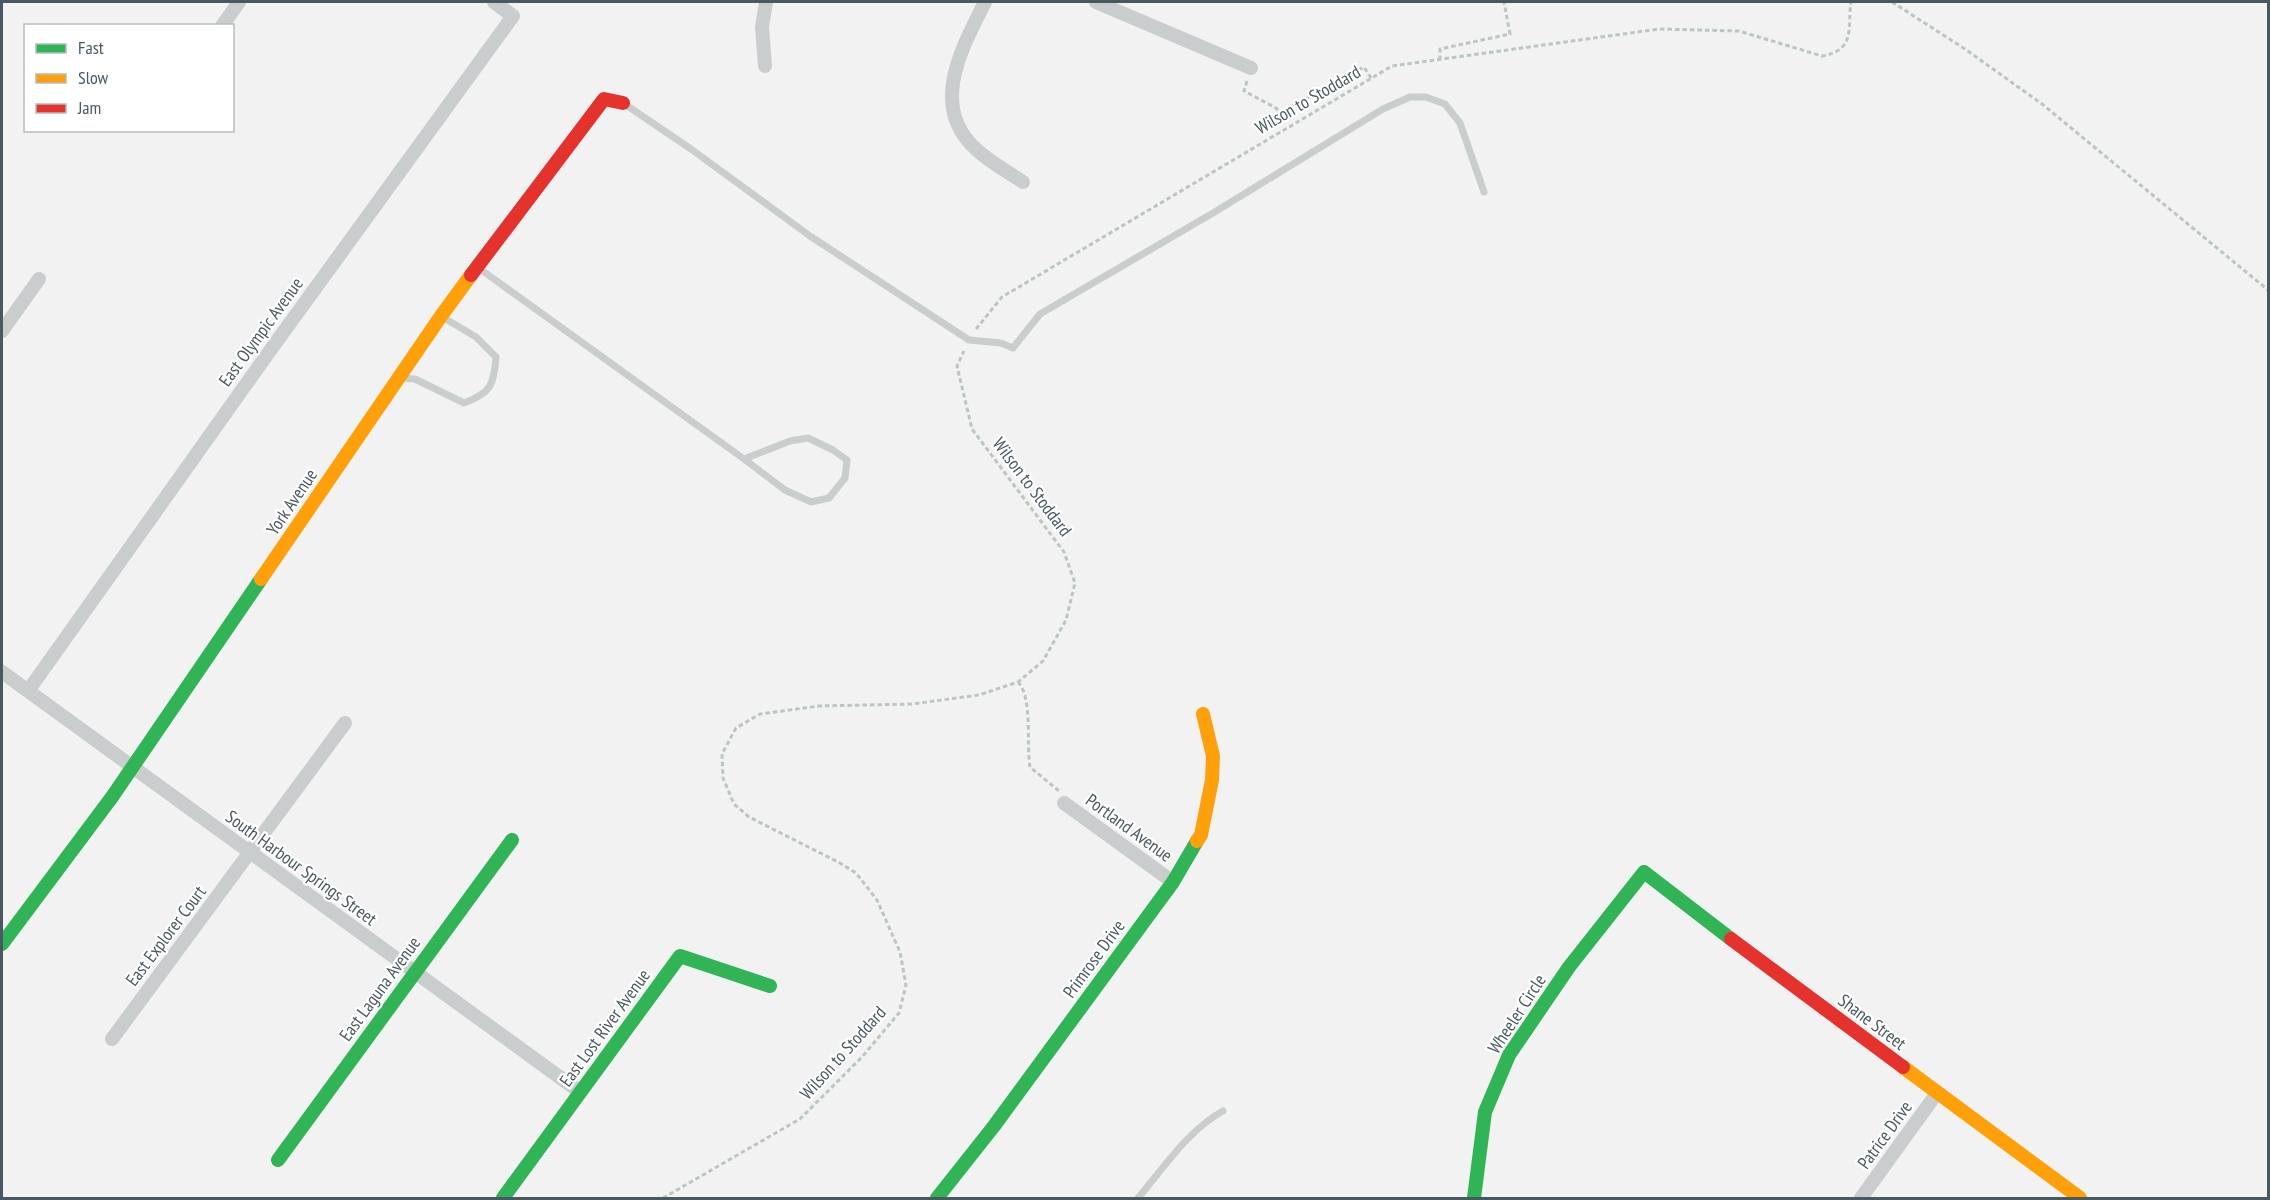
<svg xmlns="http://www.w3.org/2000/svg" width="2270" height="1200" font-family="'PT Sans Narrow',sans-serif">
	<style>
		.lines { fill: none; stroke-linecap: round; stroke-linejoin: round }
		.path { stroke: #b8c7bf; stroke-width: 3; stroke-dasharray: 4.5 3; stroke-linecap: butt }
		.lane { stroke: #c9cdce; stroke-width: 7 }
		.street { stroke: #c9cdce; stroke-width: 14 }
		.fast { stroke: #30b455; stroke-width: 14 }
		.slow { stroke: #ff9f0a; stroke-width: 14 }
		.jam { stroke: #e5322d; stroke-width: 14 }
		.labels { text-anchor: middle; stroke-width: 4.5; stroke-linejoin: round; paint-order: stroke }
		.street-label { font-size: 18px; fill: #485a60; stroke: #fff }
	</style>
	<rect width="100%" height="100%" fill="#f3f2f2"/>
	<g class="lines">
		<path class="path" d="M1892 2 1965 49 2042 104 2268 290
			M1440 60V49L1510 34 1504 2
			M1247 81 1244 91 1276 108 1280 113 1364 67 1371 78
			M976 329 1002 297 1392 66 1659 29 1739 31 1822 56C1857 50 1847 26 1851 2
			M1018 682C1033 698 1026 744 1030 767L1059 791
			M663 1198 800 1119 862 1057 899 1013 906 985 900 952 877 900 856 873 840 863 749 817 734 804 723 778 722 754 736 728 760 714 819 706 912 704 979 695 1018 682 1043 661 1066 620 1075 583 1064 552 972 429 957 366 964 351"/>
		<path class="lane" d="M623 103 691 149 810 236 969 340 1001 343 1013 348 1040 314 1213 213 1383 109 1410 97H1426L1445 104 1460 123 1484 192
			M480 269 744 459
			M402 378 415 379 464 403C491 393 494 385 496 357L476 337 444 318
			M808 438 833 450 847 460 845 478 829 498 811 502 785 490 744 459 790 441Z
			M1138 1198C1163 1169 1188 1130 1223 1111"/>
		<path class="street" d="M985 2C962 48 928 107 977 150 990 162 1008 172 1023 182
			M1096 2 1251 68
			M222 26 239 2
			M765 66 762 27 766 2
			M2 331 39 279
			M2 672 580 1092
			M28 691 269 352 513 16 494 2
			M1064 803 1173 882
			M112 1039 345 723
			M1861 1198 1937 1093"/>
		<path class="fast" d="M2 944 112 797 261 579
			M278 1160 512 840
			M503 1198 680 956 770 986
			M937 1198 994 1126 1173 882 1197 841
			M1474 1198 1485 1112 1509 1055 1569 967 1644 872 1731 939"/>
		<path class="slow" d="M261 579 441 316 471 275
			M1197 841 1201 835 1212 780 1213 756 1203 714
			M1903 1067 2080 1198"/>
		<path class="jam" d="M471 275 604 99 623 103
			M1731 939 1903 1067"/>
	</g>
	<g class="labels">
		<g class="street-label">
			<text transform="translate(1308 100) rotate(-30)" y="6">Wilson to Stoddard</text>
			<text transform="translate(261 332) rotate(-54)" y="6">East Olympic Avenue</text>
			<text transform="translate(1032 487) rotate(53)" y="6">Wilson to Stoddard</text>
			<text transform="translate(292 502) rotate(-56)" y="6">York Avenue</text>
			<text transform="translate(1129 828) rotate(36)" y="6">Portland Avenue</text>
			<text transform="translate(301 868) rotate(36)" y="6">South Harbour Springs Street</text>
			<text transform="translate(166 936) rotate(-53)" y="6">East Explorer Court</text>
			<text transform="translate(1094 959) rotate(-54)" y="6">Primrose Drive</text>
			<text transform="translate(380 989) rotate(-54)" y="6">East Laguna Avenue</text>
			<text transform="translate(1517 1014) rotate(-57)" y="6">Wheeler Circle</text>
			<text transform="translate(1872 1022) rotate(37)" y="6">Shane Street</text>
			<text transform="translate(605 1028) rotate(-54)" y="6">East Lost River Avenue</text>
			<text transform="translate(843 1053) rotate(-48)" y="6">Wilson to Stoddard</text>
			<text transform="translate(1885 1135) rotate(-54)" y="6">Patrice Drive</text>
		</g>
	</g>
	<rect width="2270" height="1200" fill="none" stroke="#485a60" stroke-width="6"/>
	<rect x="24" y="24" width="210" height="108" fill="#ffffff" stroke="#b6bdbf" stroke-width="1.5"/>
	<rect x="36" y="44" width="30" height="9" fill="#30b455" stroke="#b6bdbf" stroke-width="1.5"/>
	<text x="78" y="54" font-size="18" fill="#485a60">Fast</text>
	<rect x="36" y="74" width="30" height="9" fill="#ff9f0a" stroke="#b6bdbf" stroke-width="1.5"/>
	<text x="78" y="84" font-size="18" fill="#485a60">Slow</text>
	<rect x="36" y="104" width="30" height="9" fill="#e5322d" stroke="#b6bdbf" stroke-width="1.5"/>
	<text x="78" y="114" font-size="18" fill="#485a60">Jam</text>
</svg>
